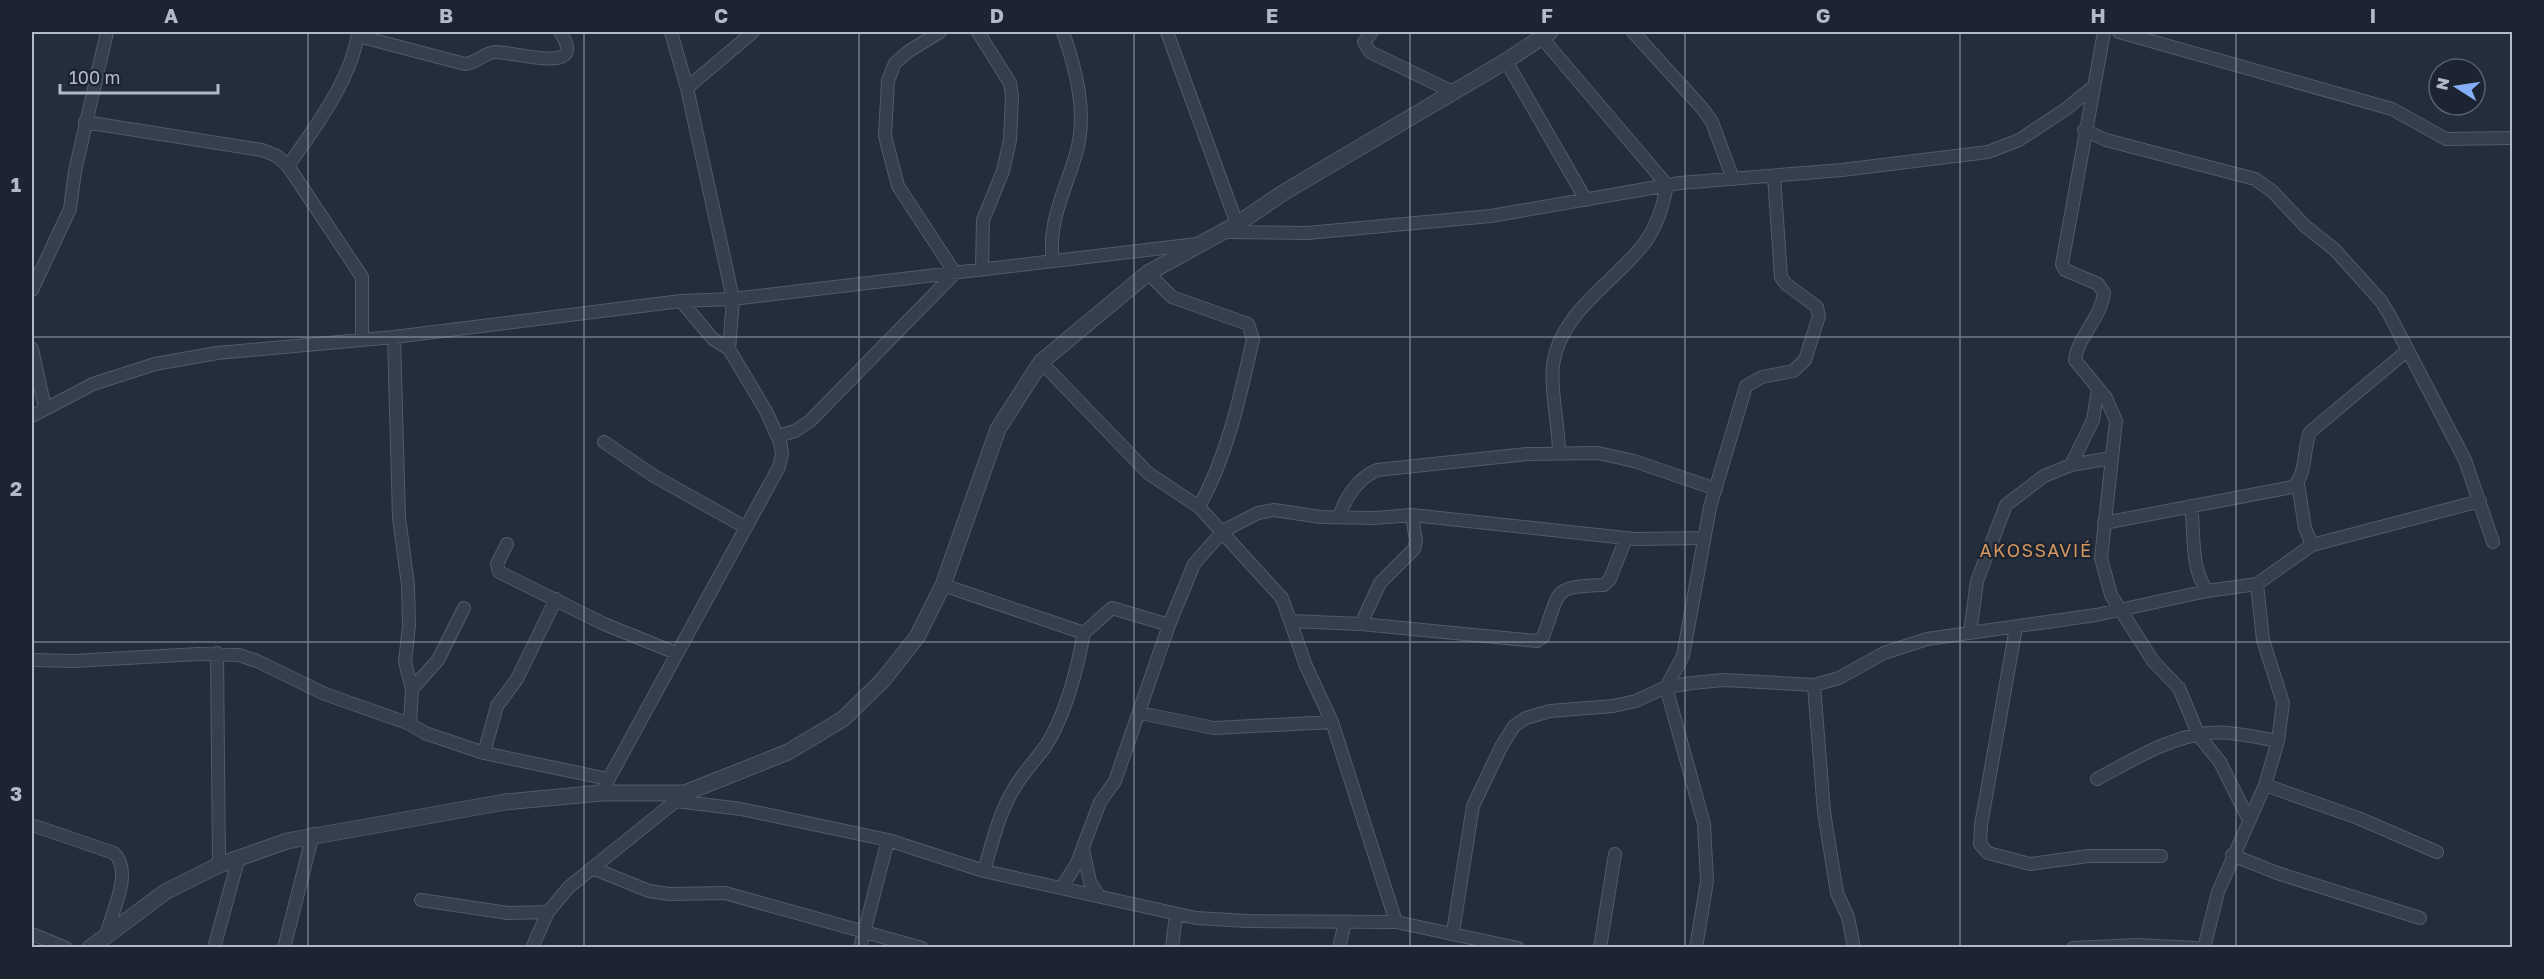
<svg xmlns="http://www.w3.org/2000/svg" width="2544" height="979" font-family="'Golos Text',sans-serif">
	<style>
		.lines { fill: none; stroke-linecap: round; stroke-linejoin: round }
		.minor-casing { stroke: #525a67; stroke-width: 14 }
		.tertiary-casing { stroke: #525a67; stroke-width: 17 }
		.minor { stroke: #363f4c; stroke-width: 12 }
		.tertiary { stroke: #363f4c; stroke-width: 15 }
		.grid { fill: none; stroke: #b2bac8; stroke-width: 1.5; stroke-opacity: 0.55 }
		.labels { text-anchor: middle; stroke-width: 4.5; stroke-linejoin: round; paint-order: stroke }
		.quarter-label { font-size: 18px; letter-spacing: 1.5px; fill: #d5965f; stroke: #1c2431 }
		.neatline { fill: none; stroke: #b2bac8; stroke-width: 2 }
		.grid-label { font-size: 20px; text-anchor: middle; font-weight: bold; fill: #b2bac8 }
	</style>
	<rect width="100%" height="100%" fill="#232d3c"/>
	<g class="lines">
		<g class="minor-casing">
			<path id="minor" d="M978 32 1010 83 1012 96 1010 140 1003 171 983 220 982 269
				M1167 32 1237 224
				M1372 32 1364 42 1370 52 1453 92
				M1633 32 1702 108 1712 122 1733 179
				M2104 32 2062 264 2065 270 2098 284 2104 293C2101 318 2078 336 2075 360L2106 398 2116 421 2101 558 2111 595 2153 661 2179 688 2199 736 2220 762 2248 818
				M2119 32 2392 109 2446 139 2512 138
				M358 36 465 64C477 63 484 53 495 52 513 51 591 77 560 32
				M1542 38 1667 185C1663 206 1658 223 1646 241 1617 281 1560 311 1553 365 1550 393 1559 424 1559 452
				M1506 61 1586 200
				M687 88 753 32
				M85 122 262 150 277 156 288 166 362 277V340
				M2084 130 2106 140 2255 179 2272 191 2305 226 2335 250 2381 301 2390 316 2465 460 2493 542
				M288 166C314 129 353 77 358 32
				M1222 232 1307 233 1491 216 1680 183 1842 170 1988 152 2019 140 2066 109 2093 87
				M1053 261C1047 223 1066 189 1076 154 1088 114 1076 69 1063 32
				M1148 273 1172 297 1248 324 1253 339C1240 397 1228 454 1199 507
				M32 290 70 209 75 171 107 32
				M681 301 713 339 729 349
				M394 337 399 518 408 585 409 626 405 662 412 689 410 724
				M32 349 45 408
				M1041 362 1148 473 1199 507 1282 598 1306 666 1332 722 1396 922
				M32 416 93 384 155 364 217 353 394 337 681 301 733 299 1197 244
				M778 436 795 431 810 421 955 273 898 186 885 136 888 81 895 63 909 51 940 32
				M604 442 654 476 745 527
				M2071 465 2093 420 2098 389
				M2298 484 2305 528 2312 545
				M2191 506C2195 535 2190 567 2207 591
				M1339 517C1345 498 1358 478 1377 470L1527 454 1598 453 1634 461 1716 489
				M2104 523 2292 487C2307 478 2303 448 2310 432L2408 350
				M507 544 497 564 499 572 604 624 676 653
				M943 585 1084 633C1077 670 1066 715 1045 747 1034 762 1021 775 1012 792 998 816 992 844 984 871
				M1291 621 1361 624 1537 641 1543 637C1561 589 1551 587 1604 585L1610 579 1626 538
				M1361 624 1380 583 1414 549 1416 541 1412 515
				M2016 627 1981 825 1980 844 1988 853 2030 864 2088 856H2161
				M1084 633 1112 608 1169 625
				M1970 633 1977 581 2006 505 2044 476 2071 465 2111 458
				M217 653 219 865
				M32 660 73 661 198 654 239 655 257 661 325 694 410 724 425 733 484 753 608 779
				M1814 685 1824 812 1837 893 1848 917 1854 948
				M1666 687 1683 656 1710 507 1746 386 1762 377 1793 371 1805 360 1819 316 1817 307 1786 284 1781 277 1774 176
				M1666 687 1704 824 1707 881 1696 948
				M412 689 438 660 464 608
				M1140 713 1214 728 1332 722
				M484 753 497 706 517 679 556 599
				M2097 779C2131 761 2169 737 2208 733 2231 731 2255 737 2278 741
				M2265 785 2358 818 2437 852
				M601 793 779 467 782 454 780 442 766 411 729 349 733 299 687 88 671 32
				M676 801 741 809 888 840 984 871 1196 918 1247 921 1396 922 1518 948
				M32 825 114 853C133 871 113 910 107 932
				M1083 849 1090 882 1099 896
				M2232 855 2277 873 2420 918
				M592 868 649 891 669 894 725 893 922 948
				M1062 887 1077 863 1100 802 1115 781 1169 625 1194 564 1223 531 1258 513 1274 510 1321 517 1375 518 1412 515 1635 539 1704 538
				M421 900 508 913 548 912
				M1453 932 1473 806 1501 747 1514 726 1526 718 1550 711 1613 706 1636 701 1666 687 1692 683 1724 680 1814 685 1839 678 1884 653 1927 639 2096 615 2207 591 2257 584 2312 545 2480 501
				M32 934 66 948
				M214 948 239 857
				M284 948 313 834
				M532 948 548 912 569 887 682 796
				M860 948 888 840
				M1172 948 1176 914
				M1339 948 1345 922
				M1600 948 1615 854
				M2073 948 2137 945 2196 948
				M2204 948 2218 892 2265 785 2278 741 2283 703 2263 640 2257 584"/>
		</g>
		<g class="tertiary-casing">
			<path id="tertiary" d="M90 948 165 892 219 865 287 841 505 802 601 793H685L788 752 843 719 883 680 917 637 943 585 998 429 1041 362 1148 273 1237 224 1286 191 1506 61 1550 32"/>
		</g>
		<use href="#minor" class="minor"/>
		<use href="#tertiary" class="tertiary"/>
	</g>
	<path class="grid" d="M308 32V948M584 32V948M859 32V948M1134 32V948M1410 32V948M1685 32V948M1960 32V948M2236 32V948M32 337H2512M32 642H2512"/>
	<g class="labels">
		<g class="quarter-label">
			<text x="2036" y="557">AKOSSAVIÉ</text>
		</g>
	</g>
	<rect width="2544" height="979" fill="none" stroke="#1c2431" stroke-width="66"/>
	<g transform="translate(2457 87) rotate(282)"><circle r="28" fill="#1c2431" stroke="#58606d" stroke-width="1.5"/>
	<path d="M0-4.5L10 22L0 15L-10 22Z" fill="#86aff9"/>
	<text y="-9" font-size="16" font-weight="bold" text-anchor="middle" fill="#b2bac8">N</text>
	</g>
	<path d="M60 84v9h158v-9" fill="none" stroke="#b2bac8" stroke-width="3"/>
	<text x="69" y="84" font-size="18" fill="#b2bac8" stroke="#1c2431" stroke-width="4.5" paint-order="stroke">100 m</text>
	<rect x="33" y="33" width="2478" height="913" class="neatline"/>
	<g class="grid-label">
		<text x="171" y="23">A</text>
		<text x="446" y="23">B</text>
		<text x="721" y="23">C</text>
		<text x="997" y="23">D</text>
		<text x="1272" y="23">E</text>
		<text x="1547" y="23">F</text>
		<text x="1823" y="23">G</text>
		<text x="2098" y="23">H</text>
		<text x="2373" y="23">I</text>
		<text x="16" y="192">1</text>
		<text x="16" y="496">2</text>
		<text x="16" y="801">3</text>
	</g>
</svg>
